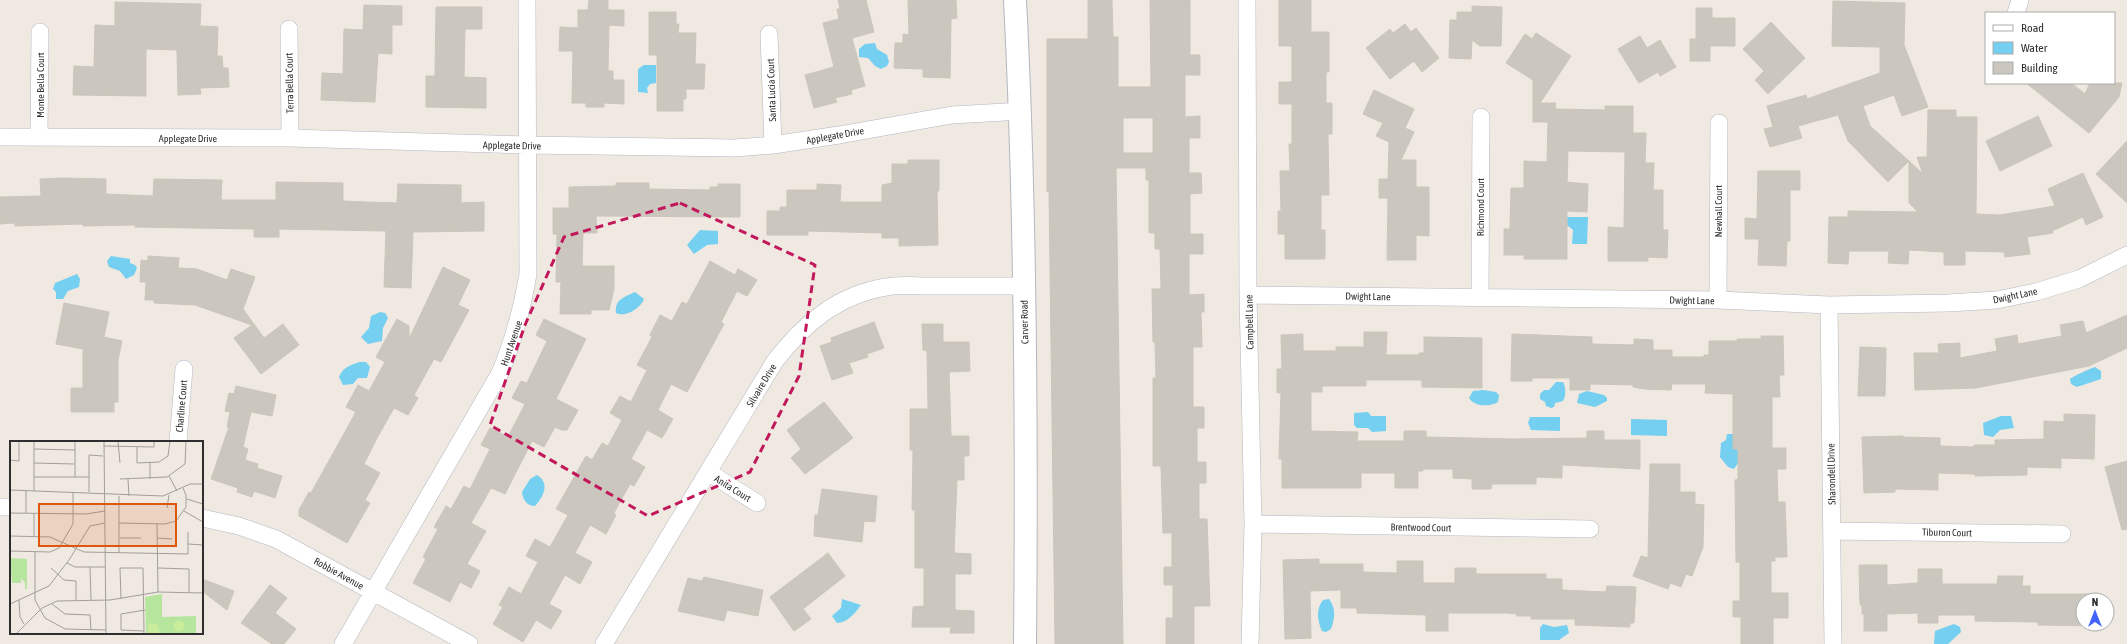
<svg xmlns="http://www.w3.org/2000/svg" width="2127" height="644" font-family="'Asap Condensed',sans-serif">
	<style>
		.water { fill: #75cff0 }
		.building { fill: #cbc7bf; stroke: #cbc5ba; fill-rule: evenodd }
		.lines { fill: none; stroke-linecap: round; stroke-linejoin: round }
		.street-casing { stroke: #b4b7c1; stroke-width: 18 }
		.secondary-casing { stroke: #b4b7c1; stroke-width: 24 }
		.street { stroke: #fff; stroke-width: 17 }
		.secondary { stroke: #fff; stroke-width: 22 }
		.marked { fill: none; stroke: #c2185b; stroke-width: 3; stroke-dasharray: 8 5; stroke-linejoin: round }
		.labels { text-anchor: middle; stroke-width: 3; stroke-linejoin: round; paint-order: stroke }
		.street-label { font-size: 10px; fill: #2e2e2e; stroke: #fff }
		.inset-road { fill: none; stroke: #a29e99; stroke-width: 1 }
		.view { fill: #df570e; fill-opacity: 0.15; stroke: #df570e; stroke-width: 2 }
		.inset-edge { fill: none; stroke: #2e2e2e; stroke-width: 2 }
	</style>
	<rect width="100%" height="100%" fill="#efe9e1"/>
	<path class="water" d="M875 43 877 49 887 55 889 62 887 66 881 69 875 66 868 58 859 57V49L865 44Z
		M644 65H656V83L650 84 647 88 648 93 638 92V69Z
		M1562 217H1588L1587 244H1572L1573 230 1567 225H1562Z
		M700 230 718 231V244L707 245 694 254 687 245Z
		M111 256 130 259V263L135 265 137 268 134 275 126 279 120 271 109 267 107 261Z
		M77 274 80 279 79 287 68 291 63 299H56V292L53 289 55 283Z
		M635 292 644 299C641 308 625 318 616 313 614 300 624 297 635 292Z
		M380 312 385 313 388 318 383 328 382 341 368 344 361 337 369 328 371 316Z
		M360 362H366L370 367 367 378H358L353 384 343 385 339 377C343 367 350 365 360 362Z
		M2095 367 2101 371V379L2077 387 2071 384 2070 379C2072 377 2091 368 2095 367Z
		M1556 382H1563C1566 387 1566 396 1563 401L1555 403 1554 407 1551 408 1546 406 1545 402 1540 399V394L1544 390H1549Z
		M1483 390 1496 392 1499 395 1498 402C1490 407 1474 407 1469 398L1473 391Z
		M1587 391 1604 395 1607 398V401L1595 407 1577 403 1579 394Z
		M1368 412 1371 416H1386V431L1372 432 1368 428H1357L1354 425V413Z
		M2001 416H2011L2014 428 2000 430 1993 437 1984 435 1983 423Z
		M1530 417H1560V431L1531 430 1528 423Z
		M1631 419 1667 420V436L1631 435Z
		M1727 434H1733V449H1738V463L1734 469 1728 467 1720 457 1721 443 1726 440Z
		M537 475C550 483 544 496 535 506 527 506 523 500 522 492L530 479Z
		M842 599 861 605C855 613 847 623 837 623L832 616 841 608Z
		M1329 599C1336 608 1335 618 1331 629L1326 632 1322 631C1317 620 1316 609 1323 600Z
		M1543 624 1554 627 1567 625 1569 633 1559 640H1540V628Z
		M1954 624 1960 627 1961 632 1948 644H1934L1935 631Z"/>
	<path class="building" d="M589 0H608V10H624V26L609 25 608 71H613V80H624V104L604 103V107H586V103H572L573 51H559L560 27 578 28V10H588Z
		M838 0H866L874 32 852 38 865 86 851 90 852 94 835 98 837 102 814 108 805 75 834 67 823 23 839 19 837 9H840Z
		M908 0H956L957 18 951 19 950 78 923 77V69L894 68 895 43H903V34L909 35Z
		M1088 0H1112L1113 37H1118V87H1151L1150 0H1190V55H1200V75H1185V117L1200 116V138H1189V173H1201L1202 193 1190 194V234H1203V254H1189V295L1204 294V312H1201L1202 347H1193V407H1204V428H1197V462H1206V483H1199V519H1207L1210 606H1194V644H1166V618H1173V585H1164V567H1172V533H1163L1161 466H1153V378H1156L1155 342H1153L1152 289H1161L1160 249H1155V233H1149V180H1146V168H1116L1123 644H1055L1049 191 1047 192V39H1088ZM1123 118H1153V153H1123Z
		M1279 0H1311V32H1329V72H1326V103H1332V134H1328L1329 195H1321V230H1325V259H1285V234H1278V211H1281L1280 171H1290L1289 144H1292V104H1279V82H1292V46H1279Z
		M1833 1 1905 3 1904 45 1928 107 1902 116 1894 95 1863 106 1870 126 1909 161 1888 182 1848 141 1838 115 1798 126 1802 138 1770 147 1764 129 1773 127 1767 106 1806 95 1807 99 1880 73V47L1832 46Z
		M115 2 201 4 200 26 218 27 217 56H222L223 68H228L229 87 200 88 201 94 178 95 177 50 146 49V96L73 95 74 66 94 67 95 25 115 26Z
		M364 5 402 6V25H392V54L378 53 375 102 321 100 322 73 343 74 344 29 363 30Z
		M1472 6 1502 7 1501 46H1480L1472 40 1471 59 1449 58 1450 20H1457V12H1472Z
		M436 7H482V29H465L464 77 486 78V108L426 107V76H435Z
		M1696 8H1712V18H1735V46H1710V61H1690V39H1696Z
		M649 12H676V24H679L678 33H696L695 64H705L704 89H686V99H683V111H657V55H649Z
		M1771 22 1805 58 1768 94 1755 80 1764 71 1743 49Z
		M1405 24 1411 32 1416 28 1439 58 1422 72 1414 61 1390 79 1366 48 1390 29 1393 33Z
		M1536 33 1571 56 1540 103H1556L1555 109 1605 110V106H1633V133H1646L1645 163H1654L1653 190H1663V230H1668L1667 258 1648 257V261H1608V227L1624 228 1625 152 1568 151 1567 182 1588 184 1587 212 1567 211V259H1524V255H1504V229H1510L1511 188H1524V161L1547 162 1548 122H1533V80L1506 63 1525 34 1532 39Z
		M1640 36 1647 48 1660 40 1676 67 1660 76 1658 72 1639 83 1618 49Z
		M2026 83H2071L2085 94 2090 83H2122L2119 97 2089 133Z
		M1374 90 1414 109 1405 128 1414 132 1401 160H1416V187H1429V236L1416 235V260H1387L1388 198H1379V179H1388L1389 142 1376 136 1383 123 1363 114Z
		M1928 110H1956V117H1977L1976 214 2000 215 2055 206 2048 189 2083 173 2103 217 2086 225 2083 217 2052 231 2053 233 2027 237 2030 254 2005 257 2004 252 1965 251V265H1944V252L1909 250 1908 264 1888 263 1889 251H1849L1848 264 1828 263 1829 217H1848V211L1918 212 1909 203V161L1923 174 1917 157H1927Z
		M2038 116 2052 146 2000 171 1986 141Z
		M2127 141V203L2096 174Z
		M908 160H939V191H937L938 245 899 246V238H882V233L808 231V235H767V211H780V207H787V190H817V184L841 185 840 202H882V185L892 183V164H908Z
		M1758 171H1800V190H1790V241H1787L1786 266 1758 265 1759 239H1745V218L1757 219Z
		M62 178 106 179V194L153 196 154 179 222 180 221 200H276V182L343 183V201L364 202 397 203 398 184 461 185V203L484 202V231L413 232 411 288 384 287 386 231 279 229V237H254V229L135 227V225L83 226V224L15 226V223L0 224V197L41 196 40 179Z
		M616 183H649V189L710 190V187H718V184H740V217L596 216 597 233H583L582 266H614V289L609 310H591V314H560L561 282H556L557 234H553V208H569V187L616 186Z
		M148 256 179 258 178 268 197 269 227 280 231 269 255 277 243 309 264 338 283 324 299 345 261 374 234 338 252 325 195 305 154 303V300H145L146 282H140L141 260 148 261Z
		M710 261 735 275 738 269 757 280 747 296 737 291 721 322 724 324 687 392 671 384 658 410 673 419 662 438 647 430 631 459 645 467 634 486 630 484 614 513 616 515 606 534 590 525 575 553 592 562 580 584 565 575 549 604 562 611 551 629 536 620 523 642 493 624 503 607 499 605 509 587 521 594 538 562 526 556 535 539 550 547 568 515 556 509 586 456 592 460 602 443 608 446 622 420 610 413 620 396 631 402 647 370 637 365 652 337 650 335 660 315 672 321 682 302 687 304Z
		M443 267 470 280 458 305 469 310 441 362 434 359 414 395 418 398 408 415 394 408 377 438 364 464 380 473 365 500 370 503 347 543 299 516V510L309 492 311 493 356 412 346 407 358 385 369 391 385 362 376 357 397 319 409 326V339Z
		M64 303 109 312 104 337 122 341 118 360V402H114V412H71V388H83V349L56 344Z
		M2127 315V348L2089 366 1976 388 1915 390 1914 353H1939L1938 344 1960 343V358L1997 351 1995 339 2017 335 2018 344 2062 336 2060 325 2083 321 2086 333Z
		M544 319 586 339 556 399 578 410 567 430H561L555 427 544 447 532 441 505 494 491 488 471 523 486 531 467 564 480 571 471 588 460 582 450 602 413 583 426 559 423 557 438 529 434 527 446 506 451 509 464 486 470 489 490 449 481 445 490 428 508 437 525 404 512 398 521 381 527 383 547 341 536 335Z
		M874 322 884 348 867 354 868 357 849 363 853 373 832 380 820 346 832 342 831 338Z
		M922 324H943V342H969L970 371 949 372 951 436H969V456H964V480H957L954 553 971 554V574H955V610L974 611V633H950L951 627H912L913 607 924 606V568H915V510H912L913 450H910V409H928L927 351 923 350Z
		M1364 332H1387L1386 355H1419V353H1424V337L1482 338V388L1422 387V380H1366V386H1322V392H1311V431L1358 432 1357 441H1404V431H1426V437L1513 439 1587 438V431H1604V440H1640V469L1562 465V478L1536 477V484H1492L1491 489H1472V479L1453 478V469H1423V471H1418V488H1395V473H1361V488H1282V459H1279L1281 393H1277V369H1282L1281 335 1303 334V351H1336V347H1364Z
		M1512 334 1592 337V344L1634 345V339L1653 340V350H1672V357H1704V355H1709V341H1737V339H1761V336H1783L1784 375H1779L1780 397H1772V448H1786V469H1777L1778 502H1785L1787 557H1775V561H1771V593H1788V618H1773V644H1741V617H1733V601H1740V562H1736L1735 480 1738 479V449H1733V394L1705 393 1706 384H1672L1671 390 1644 389 1633 387V385L1590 384V390H1570V378H1532V381H1511Z
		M1860 347 1886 348 1885 396H1858Z
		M236 386 276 395 272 416 251 412 243 447 248 449 245 460 258 464 257 468 282 476 275 498 254 491 252 497 237 492 238 488 211 479 229 427H227L230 412 225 411 229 393 234 394Z
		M824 402 853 438 805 474 791 458 801 449 787 430Z
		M2064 414 2095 415 2094 459 2061 458V468L2027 467V475L1975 476V474L1938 473V490L1895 489V492L1864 493 1862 437 1903 436V437L1940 438V446L1974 447V445H1995V440L2044 439V421L2064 422Z
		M2127 461V529L2122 530 2105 467Z
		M1650 464H1680V492H1695V504L1704 505 1703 547 1692 576 1686 574 1681 587 1670 583 1668 589 1633 576 1641 556 1648 558Z
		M822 489 877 496 875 522 864 521 862 542 814 536 815 515H818Z
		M828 553 845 576 803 609 811 619 794 631 770 597Z
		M1319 559V564H1363V572L1397 573V561H1423V583H1455V568H1476V574H1546V579H1562V590L1606 592 1607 586 1636 587 1634 623H1630V627L1575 625V619H1531V616H1517V614L1506 613H1448V631H1426V615L1357 613V608H1341V590L1310 591 1311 638 1285 639 1283 560Z
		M1859 565H1887V585L1918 583V569H1942V584H1997L1998 576H2023L2022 586H2030V594H2099V600H2083V624H2099V626L2038 625V622L1975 621V615H1938V623H1918V613L1887 614V631H1864V614H1862V605H1860Z
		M704 577 763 590 758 616 727 610 724 621 678 611 688 578 702 581Z
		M202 579 234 591 227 610 202 591Z
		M270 585 287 598 275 613 296 629 284 644H272L241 623Z"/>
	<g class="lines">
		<g class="street-casing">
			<path id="street" d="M1247 0 1248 295 1253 524 1250 644
				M2016 13 2020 0
				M289 29 290 138
				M769 34 773 145
				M0 137 290 138 528 145 735 148 773 145 839 135 952 115 1021 111
				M39 137 40 32
				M1248 295 1718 300 1829 305 1948 303 1997 300 2036 292 2079 279 2127 255
				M1480 298 1481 117
				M1718 300 1719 123
				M1829 305 1833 644
				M178 442 184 369
				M708 472 757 503
				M0 507H11
				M202 518 239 526 276 539 469 644
				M1253 524 1590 529
				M1832 531 2062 534
				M343 644 500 373C514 340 522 309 528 274L527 0
				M604 644 775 361C804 324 837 295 886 287 899 284 915 286 929 286 960 286 992 286 1023 286"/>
		</g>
		<g class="secondary-casing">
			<path id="secondary" d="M1015 0C1026 214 1027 429 1025 644"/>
		</g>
		<use href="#street" class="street"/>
		<use href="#secondary" class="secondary"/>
	</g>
	<path class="marked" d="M680 203 815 265 799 376 750 472 648 516 490 425 525 325 564 237Z"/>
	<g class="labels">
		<g class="street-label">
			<text transform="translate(289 83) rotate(-91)" y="4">Terra Bella Court</text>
			<text transform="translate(40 85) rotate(-90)" y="4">Monte Bella Court</text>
			<text transform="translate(771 90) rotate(-92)" y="4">Santa Lucia Court</text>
			<text transform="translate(835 135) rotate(-10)" y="4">Applegate Drive</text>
			<text x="188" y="142">Applegate Drive</text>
			<text transform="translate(512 145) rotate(1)" y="4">Applegate Drive</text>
			<text transform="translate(1480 207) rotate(-90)" y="4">Richmond Court</text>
			<text transform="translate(1718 211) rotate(-90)" y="4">Newhall Court</text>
			<text transform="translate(2015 295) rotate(-12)" y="4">Dwight Lane</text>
			<text transform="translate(1368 296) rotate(1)" y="4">Dwight Lane</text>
			<text transform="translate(1692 300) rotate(1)" y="4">Dwight Lane</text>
			<text transform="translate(1024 322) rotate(-91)" y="4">Carver Road</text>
			<text transform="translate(1249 322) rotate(-91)" y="4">Campbell Lane</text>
			<text transform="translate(511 343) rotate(-71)" y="4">Hunt Avenue</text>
			<text transform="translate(761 385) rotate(-59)" y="4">Silvaire Drive</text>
			<text transform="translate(181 406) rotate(-85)" y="4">Charline Court</text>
			<text transform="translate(1831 474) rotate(-91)" y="4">Sharondell Drive</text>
			<text transform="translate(733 488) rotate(32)" y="4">Anita Court</text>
			<text transform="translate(1421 527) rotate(1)" y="4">Brentwood Court</text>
			<text transform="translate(1947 532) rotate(1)" y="4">Tiburon Court</text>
			<text transform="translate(339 573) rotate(29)" y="4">Robbie Avenue</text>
		</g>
	</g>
	<g transform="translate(10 441)">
		<rect width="193" height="193" fill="#efe9e1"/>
		<path d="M0 117 17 118V148H15V142L11 137V142H2ZM152 153V176L186 175V193H136L135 156Z" fill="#b6e59e"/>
		<path d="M163.5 185a5.5 5.5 0 1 1 11 0a5.5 5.5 0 1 1-11 0ZM138 182 147 183 151 193H138Z" fill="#c9ec9a"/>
		<path class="inset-road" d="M24 0V50M94 0 96 193M108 0 110 22M94 5 144 6V0M127 6V22L149 21 158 15 160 0M24 8 65 9M0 19 9 20V0M24 22 64 23M140 22V38M159 35 167 50M24 36H79M65 36V0M110 38 157 36 175 23 176 0M118 38 119 55M0 49 153 55 180 43H193M16 49V72M79 51V14L93 15M109 55V112M177 58 193 63M157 67 159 54M174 70 193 81M0 72 76 73 95 70M109 82 155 83 166 80 176 66V54L173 47M147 83 148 151M0 95 40 96 74 111 178 113V91M24 96V72M110 97H131M147 97 162 98M178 103 193 104M0 110 40 111 49 107 63 83V51M25 111V159L35 177 55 188 96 189M57 122 65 126H95M80 126 81 159M41 127 54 139 66 140V159M148 127 179 128V151M111 158 110 127H133L134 193M9 159 10 176 14 183M0 163 39 145 59 119 80 85 95 82M42 163 55 173 80 174 81 189M134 190 111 189V173L135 169M6 193 32 167 47 160 100 159 148 151 193 152"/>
		<path class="view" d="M29 63H166V105H29Z"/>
		<rect width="193" height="193" class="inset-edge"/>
	</g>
	<rect x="1985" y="12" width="130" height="72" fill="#ffffff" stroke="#ababab"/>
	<rect x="1993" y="25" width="20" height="6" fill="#ffffff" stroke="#ababab"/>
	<text x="2021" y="32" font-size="12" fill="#2e2e2e">Road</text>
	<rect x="1993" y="42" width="20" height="12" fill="#75cff0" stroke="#ababab"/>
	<text x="2021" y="52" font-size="12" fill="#2e2e2e">Water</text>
	<rect x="1993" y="62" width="20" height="12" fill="#cbc7bf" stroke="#ababab"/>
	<text x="2021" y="72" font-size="12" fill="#2e2e2e">Building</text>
	<g transform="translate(2095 612)"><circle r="19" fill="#ffffff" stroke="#ababab"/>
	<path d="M0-3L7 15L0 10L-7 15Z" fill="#4264fb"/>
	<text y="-6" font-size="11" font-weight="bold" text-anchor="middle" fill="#2e2e2e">N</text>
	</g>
</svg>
